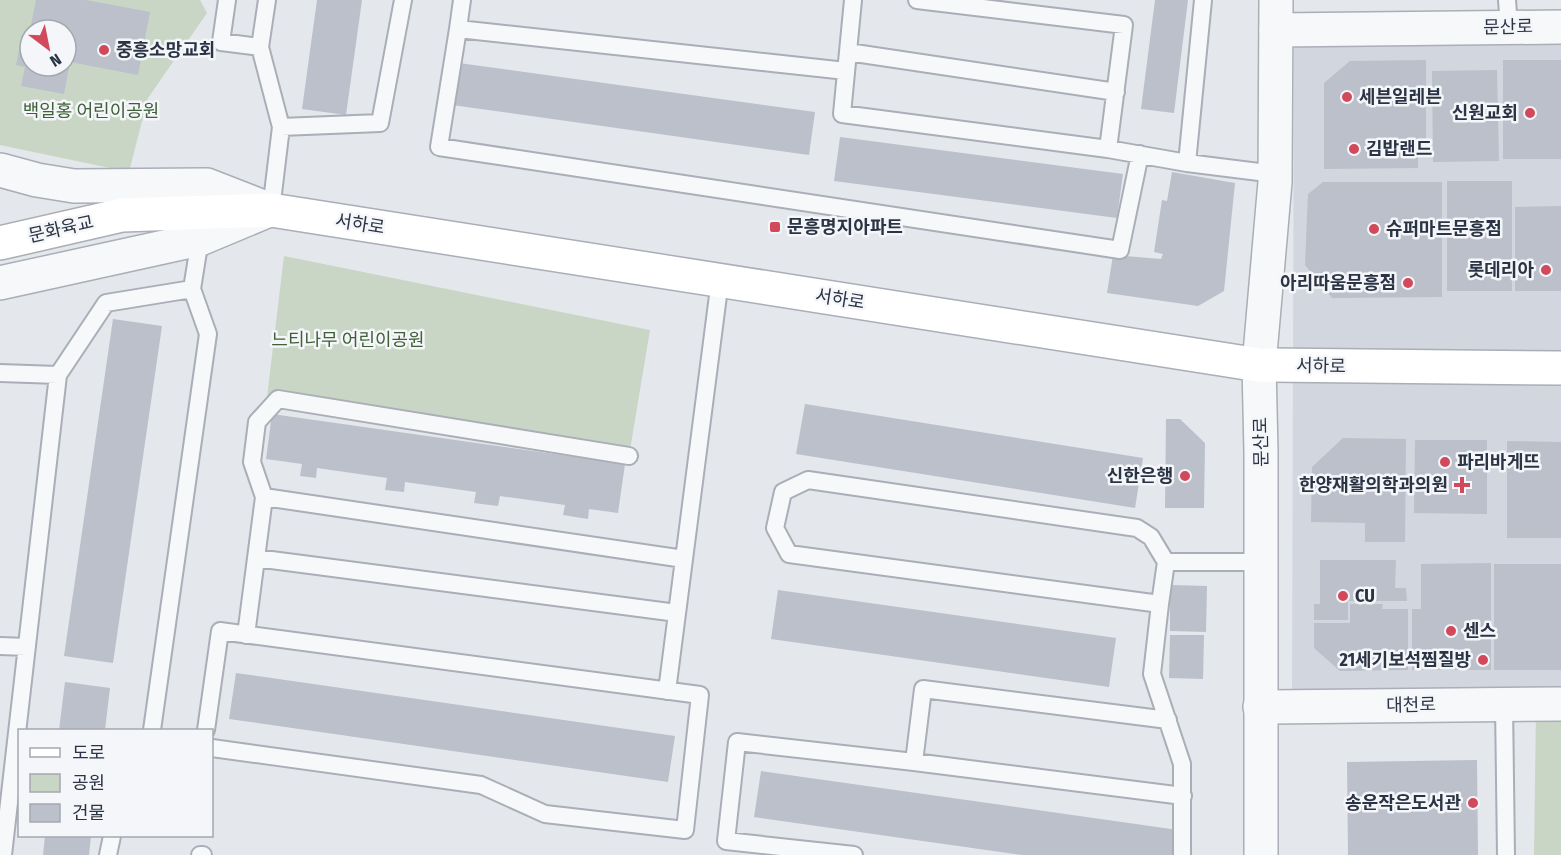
<svg xmlns="http://www.w3.org/2000/svg" width="1561" height="855" font-family="'Fira Sans Condensed','Noto Sans KR',sans-serif">
	<style>
		.built { fill: #d2d6de }
		.green { fill: #c9d6c5; fill-rule: evenodd }
		.building { fill: #bbc0ca }
		.lines { fill: none; stroke-linecap: round; stroke-linejoin: round }
		.service-casing { stroke: #a9aeb7; stroke-width: 20 }
		.minor-casing { stroke: #a9aeb7; stroke-width: 36 }
		.tertiary-casing { stroke: #a9aeb7; stroke-width: 36 }
		.secondary-casing { stroke: #a9aeb7; stroke-width: 36 }
		.service { stroke: #f7f8fa; stroke-width: 16 }
		.minor { stroke: #f7f8fa; stroke-width: 33 }
		.tertiary { stroke: #f7f8fa; stroke-width: 33 }
		.secondary { stroke: #fff; stroke-width: 33 }
		.poi-dot { fill: #d1495b; stroke: #f4f6f9; stroke-width: 2 }
		.labels { text-anchor: middle; stroke-width: 5; stroke-linejoin: round; paint-order: stroke }
		.street-label { font-size: 18px; fill: #2b3445; stroke: #f4f6f9 }
		.poi-label { font-size: 18px; font-weight: bold; fill: #2b3445; stroke: #f4f6f9; text-anchor: start }
		.park-label { font-size: 18px; fill: #3f6138; stroke: #f4f6f9 }
	</style>
	<rect width="100%" height="100%" fill="#e4e7ec"/>
	<path class="built" d="M1561 39V691L1292 690 1294 42Z"/>
	<path class="green" d="M0 0H200L207 13 148 98 129 172 0 145ZM30 30H66V66H30Z
		M284 256 650 330 629 456 267 397Z
		M1536 708H1561V855H1534Z"/>
	<path class="building" d="M36 0H86L150 12 138 75 70 62 64 94 21 86 25 67 16 65 22 36 30 38V66H66V30H30Z
		M317 0H362L346 115 302 109Z
		M1155 0H1188L1174 113 1141 109Z
		M1426 60V145H1418V168L1324 169V83L1350 61Z
		M1503 60H1561V159H1503Z
		M459 63 815 112 809 155 452 105Z
		M1497 70 1499 161 1433 162 1432 71Z
		M840 137 1123 174 1117 218 834 181Z
		M1172 172 1235 183 1224 291 1198 306 1107 293 1113 255 1161 259 1163 254 1154 252 1162 200 1167 201Z
		M1447 181H1512V291H1447Z
		M1323 182H1442V297L1332 298 1305 265 1308 194Z
		M1561 206V291H1515V207Z
		M113 319 162 326 113 663 64 656Z
		M805 404 1143 458 1135 508 796 454Z
		M272 414 625 464 618 513 589 509 588 519 563 515 565 505 500 496 498 506 474 503 476 492 405 482 404 492 385 490 387 478 317 468 316 478 300 476 302 464 266 459Z
		M1166 419H1180L1205 443 1204 508H1165Z
		M1343 438 1406 439 1405 542H1365V523L1311 522 1312 467Z
		M1415 440H1487V514L1414 513Z
		M1507 441 1561 442V538H1507Z
		M1320 560H1396L1395 588H1406L1407 601H1348V620H1314V604H1320Z
		M1491 563V670H1412V609H1421V564Z
		M1494 564H1561V670H1494Z
		M1170 585 1207 586 1206 632 1170 631Z
		M778 590 1116 638 1109 687 771 639Z
		M1350 604H1383L1382 609H1408V670L1340 671 1314 648V623H1350Z
		M1170 635H1204L1203 679 1169 678Z
		M236 673 675 736 668 782 229 719Z
		M65 682 110 688 105 730H59Z
		M1477 760 1478 855H1348L1347 762Z
		M761 771 1178 830 1174 855H1022L754 817Z
		M45 836H91L89 855H43Z"/>
	<g class="lines">
		<g class="service-casing">
			<path id="service" d="M227 0 221 42 260 47 281 127 271 210
				M462 0 458 29 846 71
				M853 0 842 114 1108 149 1187 163 1275 174
				M917 0 1124 25 1108 149
				M1507 0 1509 27
				M458 29 439 147 1120 250 1140 154
				M260 47 267 0
				M848 52 1116 92
				M281 127 380 123 403 0
				M1187 163 1203 0
				M192 289 200 239
				M0 373 58 375
				M264 497 684 559
				M256 558 677 613
				M1166 562 1160 604 789 554 775 528 783 492 808 480 1137 528 1151 537 1166 562H1260
				M1160 604 1152 674 1182 764V855
				M246 635 264 497 252 462 257 422 278 399 629 456
				M0 646 27 647
				M667 691 720 280
				M1504 704 1506 855
				M1168 720 923 689 914 762 1183 796
				M206 730 220 631 700 695 685 830 545 814 481 785 212 748
				M3 855 58 375 106 303 192 289 208 334 152 730
				M108 855 112 836
				M200 855H203
				M854 855 726 841 737 742 914 762"/>
		</g>
		<g class="minor-casing">
			<path id="minor" d="M1276 30 1561 27
				M1260 707 1561 704"/>
		</g>
		<g class="tertiary-casing">
			<path id="tertiary" d="M0 170 37 180 74 186 207 185 271 210
				M0 283 200 239 267 211
				M1261 855V452L1259 365 1275 182 1276 0"/>
		</g>
		<g class="secondary-casing">
			<path id="secondary" d="M0 243 122 215 271 210 1259 365 1561 368"/>
		</g>
		<use href="#service" class="service"/>
		<use href="#minor" class="minor"/>
		<use href="#tertiary" class="tertiary"/>
		<use href="#secondary" class="secondary"/>
	</g>
	<g class="poi-dot">
		<circle cx="104" cy="50" r="6"/>
		<circle cx="1347" cy="97" r="6"/>
		<circle cx="1530" cy="113" r="6"/>
		<circle cx="1354" cy="149" r="6"/>
		<rect x="769" y="221" width="12" height="12" rx="3"/>
		<circle cx="1374" cy="229" r="6"/>
		<circle cx="1546" cy="270" r="6"/>
		<circle cx="1408" cy="283" r="6"/>
		<circle cx="1445" cy="462" r="6"/>
		<circle cx="1185" cy="476" r="6"/>
		<path d="M1459 476h6v6h6v6h-6v6h-6v-6h-6v-6h6z"/>
		<circle cx="1343" cy="596" r="6"/>
		<circle cx="1451" cy="631" r="6"/>
		<circle cx="1483" cy="660" r="6"/>
		<circle cx="1473" cy="803" r="6"/>
	</g>
	<g class="labels">
		<g class="street-label">
			<text transform="translate(1508 27) rotate(-1)" y="6">문산로</text>
			<text transform="translate(360 224) rotate(9)" y="6">서하로</text>
			<text transform="translate(61 229) rotate(-13)" y="6">문화육교</text>
			<text transform="translate(840 299) rotate(9)" y="6">서하로</text>
			<text transform="translate(1321 366) rotate(1)" y="6">서하로</text>
			<text transform="translate(1261 442) rotate(-91)" y="6">문산로</text>
			<text transform="translate(1411 705) rotate(-1)" y="6">대천로</text>
		</g>
		<g class="poi-label">
			<text x="116" y="56">중흥소망교회</text>
			<text x="1359" y="103">세븐일레븐</text>
			<text x="1518" y="119" text-anchor="end">신원교회</text>
			<text x="1366" y="155">김밥랜드</text>
			<text x="787" y="233">문흥명지아파트</text>
			<text x="1386" y="235">슈퍼마트문흥점</text>
			<text x="1534" y="276" text-anchor="end">롯데리아</text>
			<text x="1396" y="289" text-anchor="end">아리따움문흥점</text>
			<text x="1457" y="468">파리바게뜨</text>
			<text x="1173" y="482" text-anchor="end">신한은행</text>
			<text x="1448" y="491" text-anchor="end">한양재활의학과의원</text>
			<text x="1355" y="602">CU</text>
			<text x="1463" y="637">센스</text>
			<text x="1471" y="666" text-anchor="end">21세기보석찜질방</text>
			<text x="1461" y="809" text-anchor="end">송운작은도서관</text>
		</g>
		<g class="park-label">
			<text x="91" y="117">백일홍 어린이공원</text>
			<text x="348" y="346">느티나무 어린이공원</text>
		</g>
	</g>
	<rect x="18" y="729" width="195" height="108" fill="#f4f6f9" stroke="#a4a8b1" stroke-width="1.5"/>
	<rect x="30" y="748" width="30" height="9" fill="#ffffff" stroke="#a4a8b1" stroke-width="1.5"/>
	<text x="72" y="759" font-size="18" fill="#2b3445">도로</text>
	<rect x="30" y="774" width="30" height="18" fill="#c9d6c5" stroke="#a4a8b1" stroke-width="1.5"/>
	<text x="72" y="789" font-size="18" fill="#2b3445">공원</text>
	<rect x="30" y="804" width="30" height="18" fill="#bbc0ca" stroke="#a4a8b1" stroke-width="1.5"/>
	<text x="72" y="819" font-size="18" fill="#2b3445">건물</text>
	<g transform="translate(48 48) rotate(148)"><circle r="28" fill="#f4f6f9" stroke="#a4a8b1" stroke-width="1.5"/>
	<path d="M0-4.5L10 22L0 15L-10 22Z" fill="#d1495b"/>
	<text y="-9" font-size="16" font-weight="bold" text-anchor="middle" fill="#2b3445">N</text>
	</g>
</svg>
